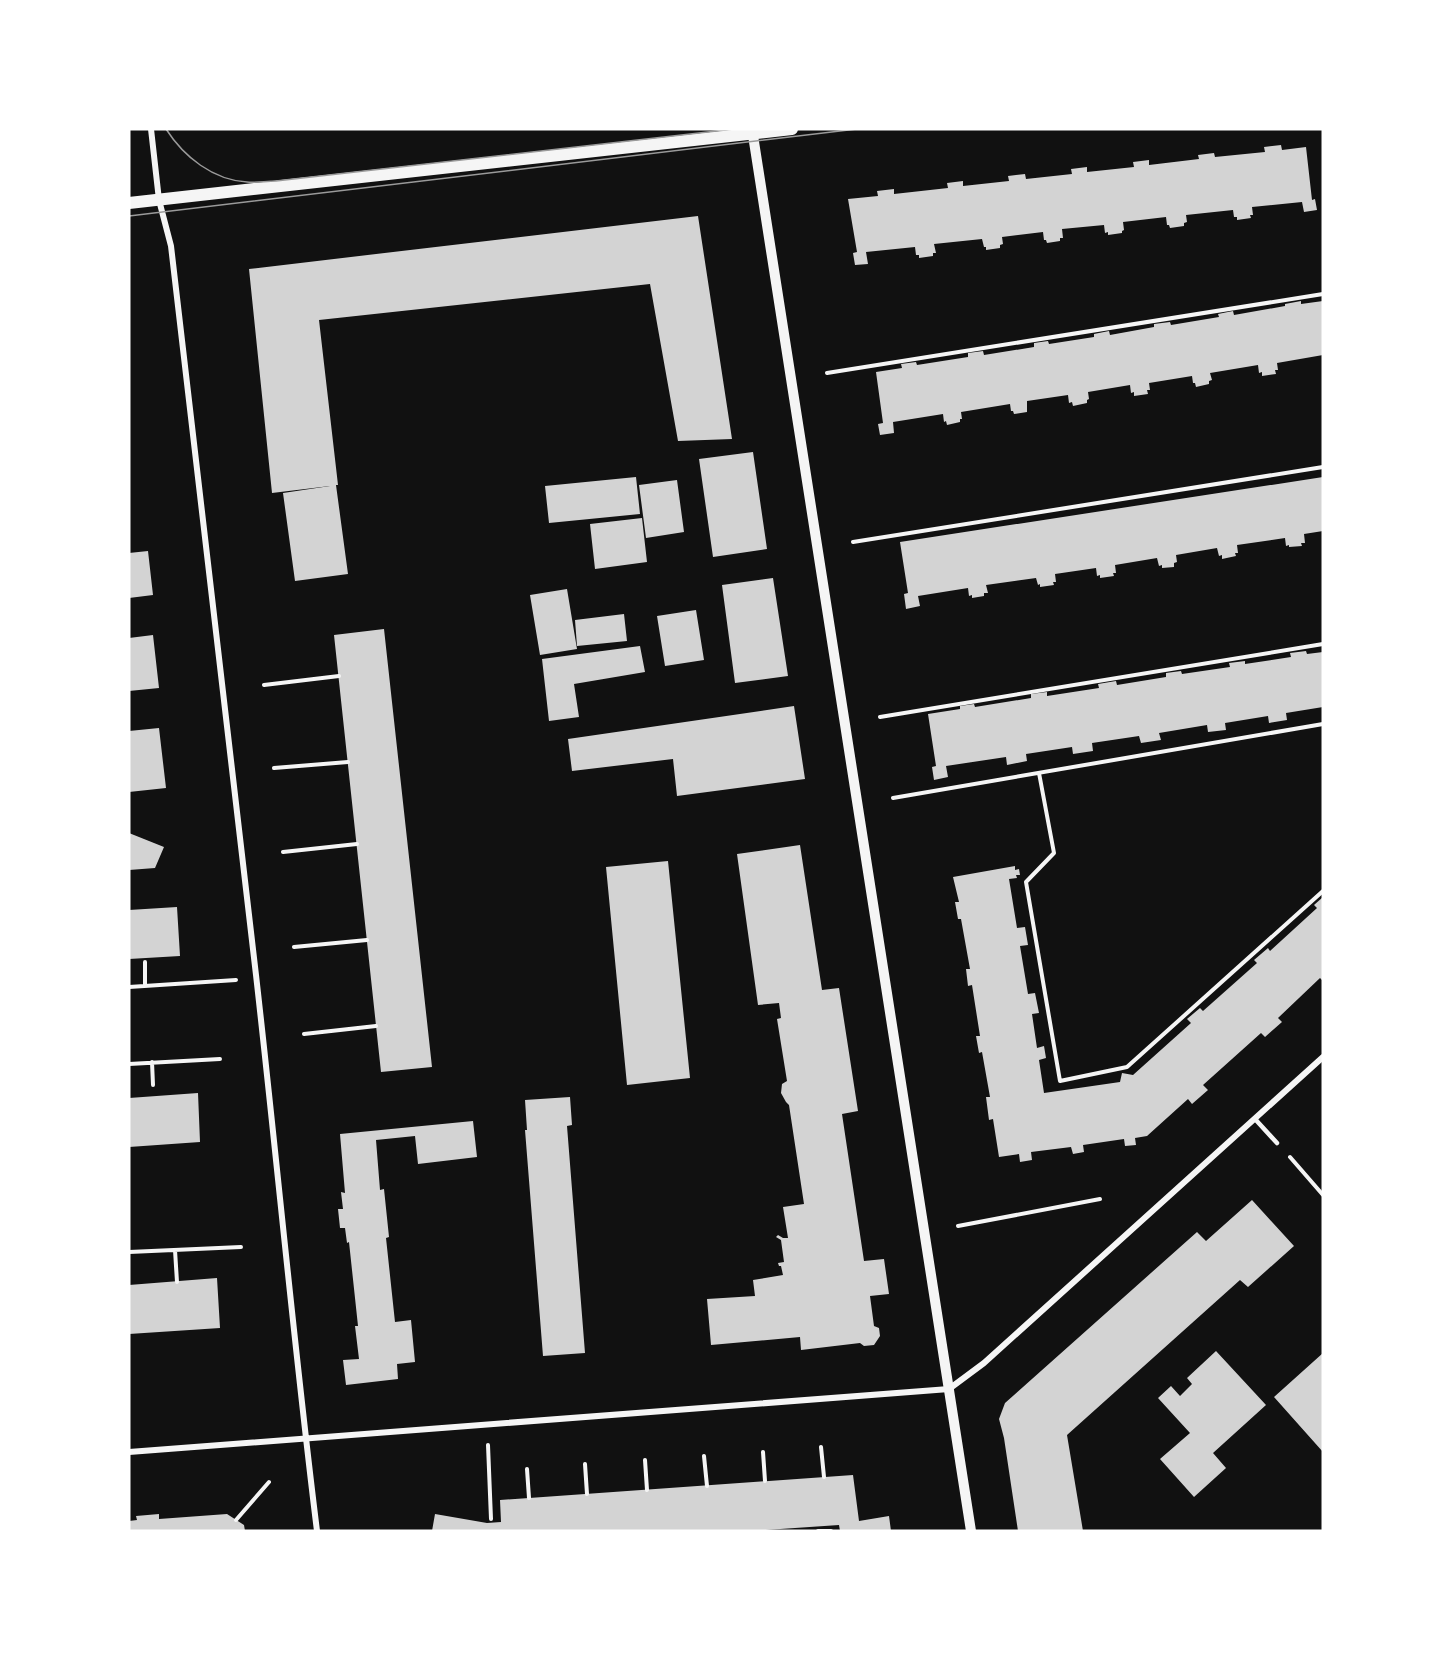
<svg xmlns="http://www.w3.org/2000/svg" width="1452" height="1660" font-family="'DejaVu Sans',sans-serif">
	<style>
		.building { fill: #d3d3d3 }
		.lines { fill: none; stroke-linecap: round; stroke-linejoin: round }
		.path { stroke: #f5f5f5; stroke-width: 4 }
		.service { stroke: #f5f5f5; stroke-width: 4.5 }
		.minor { stroke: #f5f5f5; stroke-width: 6 }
		.tertiary { stroke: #f5f5f5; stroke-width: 10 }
		.secondary { stroke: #f5f5f5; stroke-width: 12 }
		.tram { stroke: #9a9a9a; stroke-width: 1.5 }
	</style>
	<rect width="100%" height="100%" fill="#111"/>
	<path class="building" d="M1281 145 1282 150 1306 147 1312 200 1315 199 1317 210 1304 212 1302 202 1252 207 1253 215H1250L1251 218 1237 220V217H1234L1233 210 1186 215 1187 222 1184 223V226L1170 228 1169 225H1167L1166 217 1123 222 1124 230 1122 231V233L1108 235V232L1105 233 1104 225 1062 229 1063 238H1060V241L1047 243 1046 240H1044L1043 232 1002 237 1003 244 1000 245V248L986 250V247H984L982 239 934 244 936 253H933V256L919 258V255H916L915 247 866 252 868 264 855 265 853 253 857 252 848 199 878 196 877 191 894 189V194L948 188 947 183 963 181V186L1009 181 1008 176 1025 174 1026 179 1072 174 1071 169 1087 167V172L1134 167 1133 162 1149 160V165L1199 159 1198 155 1214 153 1215 157 1265 152 1264 147Z
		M698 216 732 439 678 441 650 284 319 320 338 485H336L348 574 295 581 283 493 330 486 272 493 249 269Z
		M1301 301V304L1323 301V355L1277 363 1278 370H1275L1276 374 1262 376V372L1259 373 1258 365 1210 373 1212 380 1209 381V384L1196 387 1195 383H1193L1192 376 1149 383 1150 390H1147L1148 394 1134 396V392L1131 393 1130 385 1088 392 1089 399 1087 400V403L1073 406 1072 402 1069 403 1068 395 1027 401V412L1014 414 1013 411H1011L1010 404 961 412 962 419H960V422L947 425 946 421 944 422 943 414 893 422 894 433 880 435 878 424 883 423 876 372 902 368 901 364 916 362 917 365 968 357V353L983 351 984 355 1034 347V343L1048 341 1049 344 1094 337V334L1109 331 1110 335 1154 327V324L1170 322 1171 325 1219 317 1218 314 1233 311 1234 315 1285 306V304Z
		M753 452 767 549 713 557 699 459Z
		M636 477 640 514 549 523 545 486Z
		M1323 477V531L1304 534 1305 543H1301L1302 546 1289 547V545L1286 546 1285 538 1237 545 1238 553H1235L1236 556 1222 559V555L1219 556 1217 548 1176 555 1177 562 1174 563V567L1162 568V565L1159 566 1157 558 1115 565 1116 573H1113L1114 576 1100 578V575L1097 576 1096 568 1055 574 1056 582H1053L1054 585 1040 587V584L1038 585 1036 578 986 585 988 593H984V596L972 598V595L969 596 968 588 918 596 920 606 906 609 904 594 908 593 900 542Z
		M677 480 684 532 646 538 639 485Z
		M642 518 647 562 595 569 590 524Z
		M148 551 153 595 129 598V553Z
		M773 578 788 676 735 683 722 585Z
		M567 589 577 649 540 655 530 595Z
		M696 610 704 660 665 666 657 616Z
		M624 614 627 641 577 646 575 620Z
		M384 629 432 1067 381 1072 334 635Z
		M153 635 159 688 129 691V638Z
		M640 646 645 672 574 684 579 717 549 721 542 659Z
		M1306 651 1307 654 1323 652V707L1286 713 1287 720 1269 723 1268 716 1225 723 1226 730 1208 732 1207 725 1159 733 1161 740 1141 743 1139 736 1092 743 1093 751 1073 754 1072 747 1026 754 1027 761 1007 765 1006 757 946 766 948 777 934 780 932 767 936 766 928 714 960 709V706L974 704 975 707 1031 698V694L1047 692V696L1099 688 1098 684 1116 681 1117 685 1166 677V673L1181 671 1182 674 1230 667 1229 663 1245 661V664L1291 657 1290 653Z
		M794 706 805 779 677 796 673 759 572 771 568 739Z
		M159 728 166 788 129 792V731Z
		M129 833 164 847 155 868 129 870Z
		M800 845 822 990 839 988 858 1111 842 1114 864 1261 884 1259 889 1294 870 1296 874 1326 879 1328 880 1336 874 1345 864 1346 860 1343 801 1350 800 1337 711 1345 707 1299 755 1296 753 1280 783 1275 781 1266H779L778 1263 784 1262 781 1240 776 1237 778 1235 783 1238H788L783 1207 804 1204 789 1105 786 1102 781 1093 782 1084 787 1081 777 1019 781 1018 779 1003 758 1005 737 854Z
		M668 861 690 1078 627 1085 606 867Z
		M1015 866V870L1019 869 1020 875H1016L1017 878 1009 879 1017 928 1025 927 1028 945 1020 946 1028 994 1035 993 1039 1013 1032 1014 1037 1048 1044 1046 1046 1058 1039 1060 1044 1093 1120 1082 1122 1073 1133 1075 1191 1023 1187 1019 1200 1008 1203 1011 1257 963 1254 960 1268 948 1270 951 1317 908 1314 905 1323 897V981L1320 978 1278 1018 1282 1022 1265 1037 1261 1033 1203 1085 1208 1090 1192 1104 1188 1099 1147 1136 1135 1138 1136 1145 1125 1146 1124 1139 1083 1145 1084 1152 1073 1154 1071 1147 1031 1152 1032 1160 1020 1162 1019 1154 999 1157 993 1119 989 1120 986 1097H990L982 1052 979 1053 976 1036H980L972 985 968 986 966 969H970L961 919H958L955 902H959L953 877Z
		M177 907 180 956 129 959V910Z
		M198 1093 200 1142 129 1147V1098Z
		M570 1097 572 1125 567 1126 585 1353 543 1356 525 1130H527L525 1100Z
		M473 1121 477 1157 418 1164 415 1136 376 1140 380 1190 384 1189 389 1237 386 1238 395 1322 411 1320 415 1362 397 1364 398 1379 346 1385 343 1360 359 1359 355 1326H358L349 1242 347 1243 345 1228H340L338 1209H343L341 1192 345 1193 340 1134Z
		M1252 1200 1294 1246 1248 1287 1240 1280 1067 1435 1083 1531H1018L1004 1438 999 1419 1005 1403 1197 1232 1206 1241Z
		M217 1278 220 1328 129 1334V1285Z
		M1216 1351 1266 1405 1213 1453 1226 1468 1194 1497 1160 1459 1190 1433 1158 1398 1171 1386 1180 1396 1192 1384 1187 1378Z
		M1323 1353V1452L1274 1397Z
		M853 1475 859 1521 889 1516 891 1531H840L839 1525 752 1531H432L435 1514 487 1523 501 1522 500 1500Z
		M159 1514V1519L227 1514 244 1525 245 1531H129V1521L137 1520 136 1516Z"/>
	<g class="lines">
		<path class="path" d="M827 373 1323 294
			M853 542 1323 467
			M264 685 339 676
			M880 717 1323 644
			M274 768 348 762
			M1039 773 1054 853 1026 882 1060 1081 1127 1067 1323 891
			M893 798 1323 724
			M283 852 357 844
			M294 947 367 940
			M145 962V986
			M129 987 236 980
			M304 1034 376 1026
			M152 1062 153 1085
			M129 1064 220 1059
			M1290 1157 1323 1195
			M958 1226 1100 1199
			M175 1250 177 1282
			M129 1252 241 1247
			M488 1445 491 1519
			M821 1447 824 1477
			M763 1452 765 1481
			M704 1456 707 1486
			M645 1460 647 1490
			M585 1464 587 1494
			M527 1469 529 1498
			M236 1520 269 1482
			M818 1531H831"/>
		<path class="service" d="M1255 1119 1277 1143"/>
		<path class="minor" d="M151 129 159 200 171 246C200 489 229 732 256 975 277 1160 294 1346 317 1531
			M129 1452 949 1389 984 1363 1323 1057"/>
		<path class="tertiary" d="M752 129 971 1531"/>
		<path class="secondary" d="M129 203 792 129"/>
		<path class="tram" d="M166 129C184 157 213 180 247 182 256 183 266 181 276 181L734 129
			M129 216 857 129"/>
	</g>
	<rect width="1452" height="1660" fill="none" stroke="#ffffff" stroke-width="261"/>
</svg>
